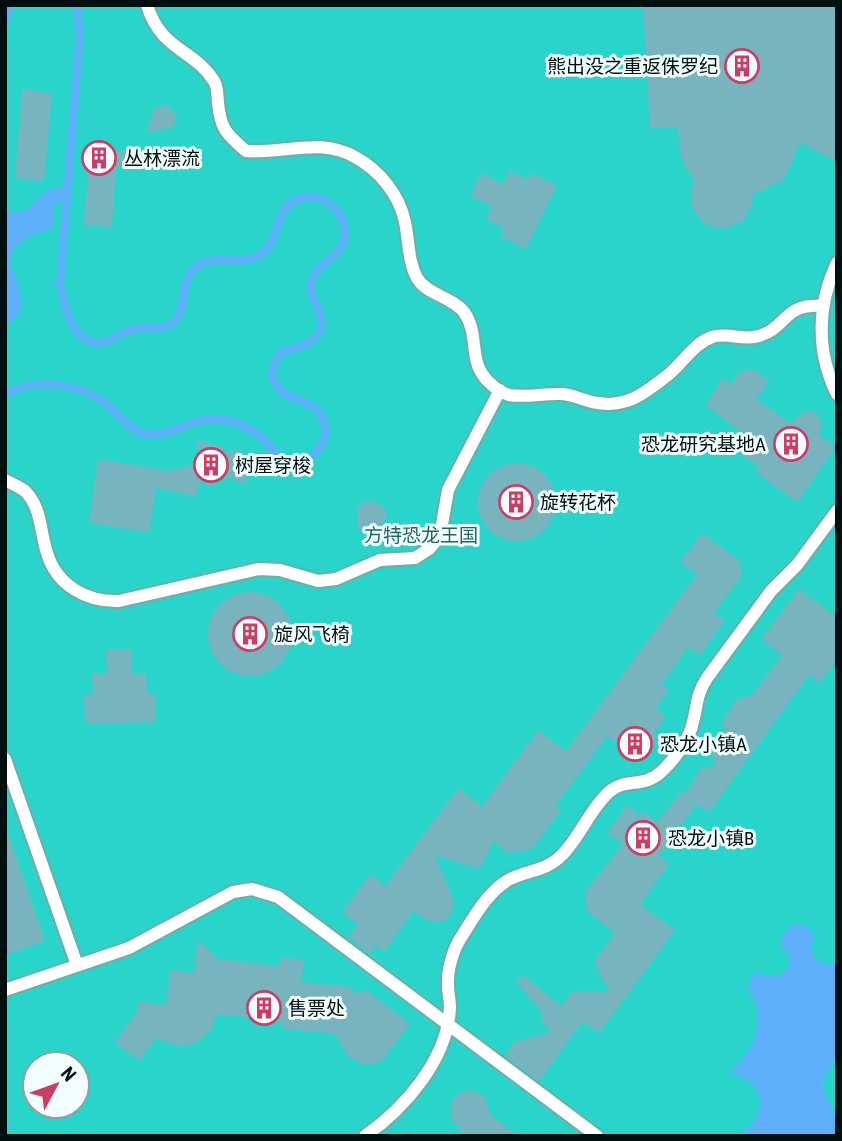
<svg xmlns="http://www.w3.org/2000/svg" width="842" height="1141" font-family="'Roboto Condensed','Noto Sans SC',sans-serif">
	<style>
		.green { fill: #29d5ca; fill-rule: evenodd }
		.water { fill: #5daff9 }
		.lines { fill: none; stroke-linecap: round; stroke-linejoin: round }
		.stream { stroke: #5daff9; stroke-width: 8 }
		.building { fill: #77b4be }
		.service-casing { stroke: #6fada7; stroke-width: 16 }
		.service { stroke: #fff; stroke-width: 12 }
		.labels { text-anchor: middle; stroke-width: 6; stroke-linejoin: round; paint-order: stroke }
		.poi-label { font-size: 19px; fill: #00100f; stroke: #f2fefd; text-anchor: start }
		.park-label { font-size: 19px; fill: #22645f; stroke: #f2fefd }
	</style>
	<rect width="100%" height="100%" fill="#a9e8e2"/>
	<path class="green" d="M5 5H837V1136H5ZM35 1064H77V1106H35Z"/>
	<path class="water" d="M67 185 66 199 55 205 52 229C32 234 17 239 10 260 15 282 36 312 5 325V211C33 214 27 207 45 192 50 188 60 187 67 185Z
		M798 924C807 926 811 929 816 938L812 942C810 954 817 963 829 965L837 962V1055L827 1075 823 1076C821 1093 828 1099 835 1113 838 1119 837 1129 837 1136H737C757 1126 769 1101 751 1083 745 1077 737 1075 730 1072 754 1048 765 1030 753 996L749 994 748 983 755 974 761 972C776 983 794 972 789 953L784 952 780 939 790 926Z"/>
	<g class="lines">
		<path class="stream" d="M5 21 11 5
			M5 394C38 377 82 383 110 407 121 416 129 429 143 433 168 441 189 417 215 419 234 419 253 428 266 442 271 448 275 453 281 457 302 467 327 451 325 428 321 392 283 409 272 376 276 339 298 356 316 337 334 318 308 303 311 283 315 261 345 258 345 233 345 222 340 211 331 205 324 199 316 196 307 197 270 202 284 240 260 255 239 268 214 251 194 269 179 283 188 303 177 318 164 334 150 326 133 329 122 331 115 340 104 342 74 348 65 308 60 286L80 33 77 10 73 5"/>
	</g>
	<path class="building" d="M643 5H837V162L800 142 789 169 780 184 777 181 764 190 753 194 752 204 744 220 726 228 709 226 702 221 691 206V190L694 180 684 164 680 152 678 127 650 128Z
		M22 89 52 93 44 181 15 178Z
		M167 105 177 115 173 128 147 132 154 108Z
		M90 148 135 152 116 169 112 227 84 225Z
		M510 171 527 179 531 173 557 185 526 249 500 236 504 228 486 219 492 206 470 196 481 173 503 184Z
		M754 370 769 381 756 399 790 423 806 410 816 413 822 423 819 435 836 447 797 502 756 472 759 467 742 455 753 441 705 405 723 378 731 384 740 371Z
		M196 440 224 447 222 453 241 449 247 485 218 472 213 485 209 484 208 486 207 483 200 481 196 496 156 488 149 532 89 523 98 459 169 471 198 463 190 459 200 457Z
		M478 502a39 39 0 1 1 78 0a39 39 0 1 1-78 0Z
		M372 501 379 503 385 510 386 519 378 529 358 530 357 508 363 502Z
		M702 533 740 561 742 575 714 613 724 621 700 655 688 647 662 684 669 690 656 708 666 716 654 734 658 737 640 761 607 736 556 805 561 810 532 849 508 853 493 841 480 869 435 855 453 899V910L447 919 441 922 429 921 413 911 384 952 376 945 370 954 348 937 358 924 342 912 370 874 385 886 458 788 482 806 538 730 566 751 697 574 680 562Z
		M799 589 837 617V660L820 683 809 675 709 812 697 804 659 856 669 864 640 904 675 930 599 1033 582 1022 539 1081 504 1056 514 1042 550 1032 540 1016 543 1013 516 982 523 975 562 1006 572 991H609L594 962 615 933 587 911 585 892 623 844 607 833 627 805 640 815 643 811 657 822 682 791 685 793 702 768 715 766 712 748 724 733 722 721 737 699 752 695 782 655 761 639Z
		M208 634a42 42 0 1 1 84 0a42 42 0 1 1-84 0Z
		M106 649H131L132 674 146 673 147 693H155L156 722 85 724 84 695 93 694 92 674H107Z
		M5 835H9L45 941 5 955Z
		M198 940 218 959 279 966 280 957 304 960 301 982 349 987 355 993 366 990 410 1023 383 1060 374 1064H362L350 1057 341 1046 336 1034 281 1028 282 1021 217 1014 211 1030 199 1041 186 1046H178L156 1038 139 1060 115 1042 137 1011 138 1001 166 1005 170 970 194 973Z
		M472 1090 485 1097 490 1114 518 1136H460V1127L452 1121 450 1107 458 1093Z"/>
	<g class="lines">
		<g class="service-casing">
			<path id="service" d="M147 5C161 51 194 49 214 81 218 87 217 94 218 102 220 128 226 134 246 151 283 154 320 137 355 157 379 170 399 194 405 222 409 241 408 261 417 278 426 294 452 297 464 312 481 336 466 363 491 384 496 389 503 393 509 395 526 398 545 393 562 394 575 395 586 402 598 403 628 408 646 392 668 375 683 363 693 344 712 337 727 332 744 341 759 336 788 327 783 303 823 306
				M837 263C817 305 816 352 837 394
				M5 480C11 483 20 487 25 491 42 508 40 532 47 553 57 586 87 602 119 601L259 569 280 570 318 581 336 579 380 560 415 558 429 549 440 536 448 490 500 390
				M5 759 77 965
				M5 990 129 948 233 892 252 889 278 897 597 1136
				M365 1136C405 1108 448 1059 450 1007 450 1000 448 993 448 986 447 970 453 949 462 936 474 917 489 890 510 879 528 870 547 871 562 855 580 837 590 809 609 792 626 777 644 789 662 771 674 760 690 739 693 722 698 703 696 695 707 678L771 591 797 565 837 511"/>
		</g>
		<use href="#service" class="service"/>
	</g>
	<defs>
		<g id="building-ring" transform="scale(1.75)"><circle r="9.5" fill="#f2fefd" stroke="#cb3d65" stroke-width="1.5"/><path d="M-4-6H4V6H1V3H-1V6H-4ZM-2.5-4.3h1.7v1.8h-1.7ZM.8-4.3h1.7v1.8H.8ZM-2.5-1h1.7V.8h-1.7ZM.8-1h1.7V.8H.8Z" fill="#cb3d65"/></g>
	</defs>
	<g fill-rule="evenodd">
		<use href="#building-ring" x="742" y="66"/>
		<use href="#building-ring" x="99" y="158"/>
		<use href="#building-ring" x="791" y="444"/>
		<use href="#building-ring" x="211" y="465"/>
		<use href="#building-ring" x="516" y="502"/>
		<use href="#building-ring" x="250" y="634"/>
		<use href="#building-ring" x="635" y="744"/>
		<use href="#building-ring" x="643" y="838"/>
		<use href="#building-ring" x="264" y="1008"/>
	</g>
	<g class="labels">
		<g class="poi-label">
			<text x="718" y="73" text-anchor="end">熊出没之重返侏罗纪</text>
			<text x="124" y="165">丛林漂流</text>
			<text x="766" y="451" text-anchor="end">恐龙研究基地A</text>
			<text x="235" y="472">树屋穿梭</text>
			<text x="540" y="509">旋转花杯</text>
			<text x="274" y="641">旋风飞椅</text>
			<text x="660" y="751">恐龙小镇A</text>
			<text x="668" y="845">恐龙小镇B</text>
			<text x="288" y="1015">售票处</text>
		</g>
		<g class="park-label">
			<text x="421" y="542">方特恐龙王国</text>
		</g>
	</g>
	<rect width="842" height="1141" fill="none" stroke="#00100f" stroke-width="14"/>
	<g transform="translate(56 1085) rotate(49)"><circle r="33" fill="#f2fefd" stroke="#919f9e" stroke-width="2"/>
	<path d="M0-5L12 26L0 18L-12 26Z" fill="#cb3d65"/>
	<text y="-10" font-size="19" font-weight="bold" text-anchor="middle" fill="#00100f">N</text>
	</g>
</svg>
